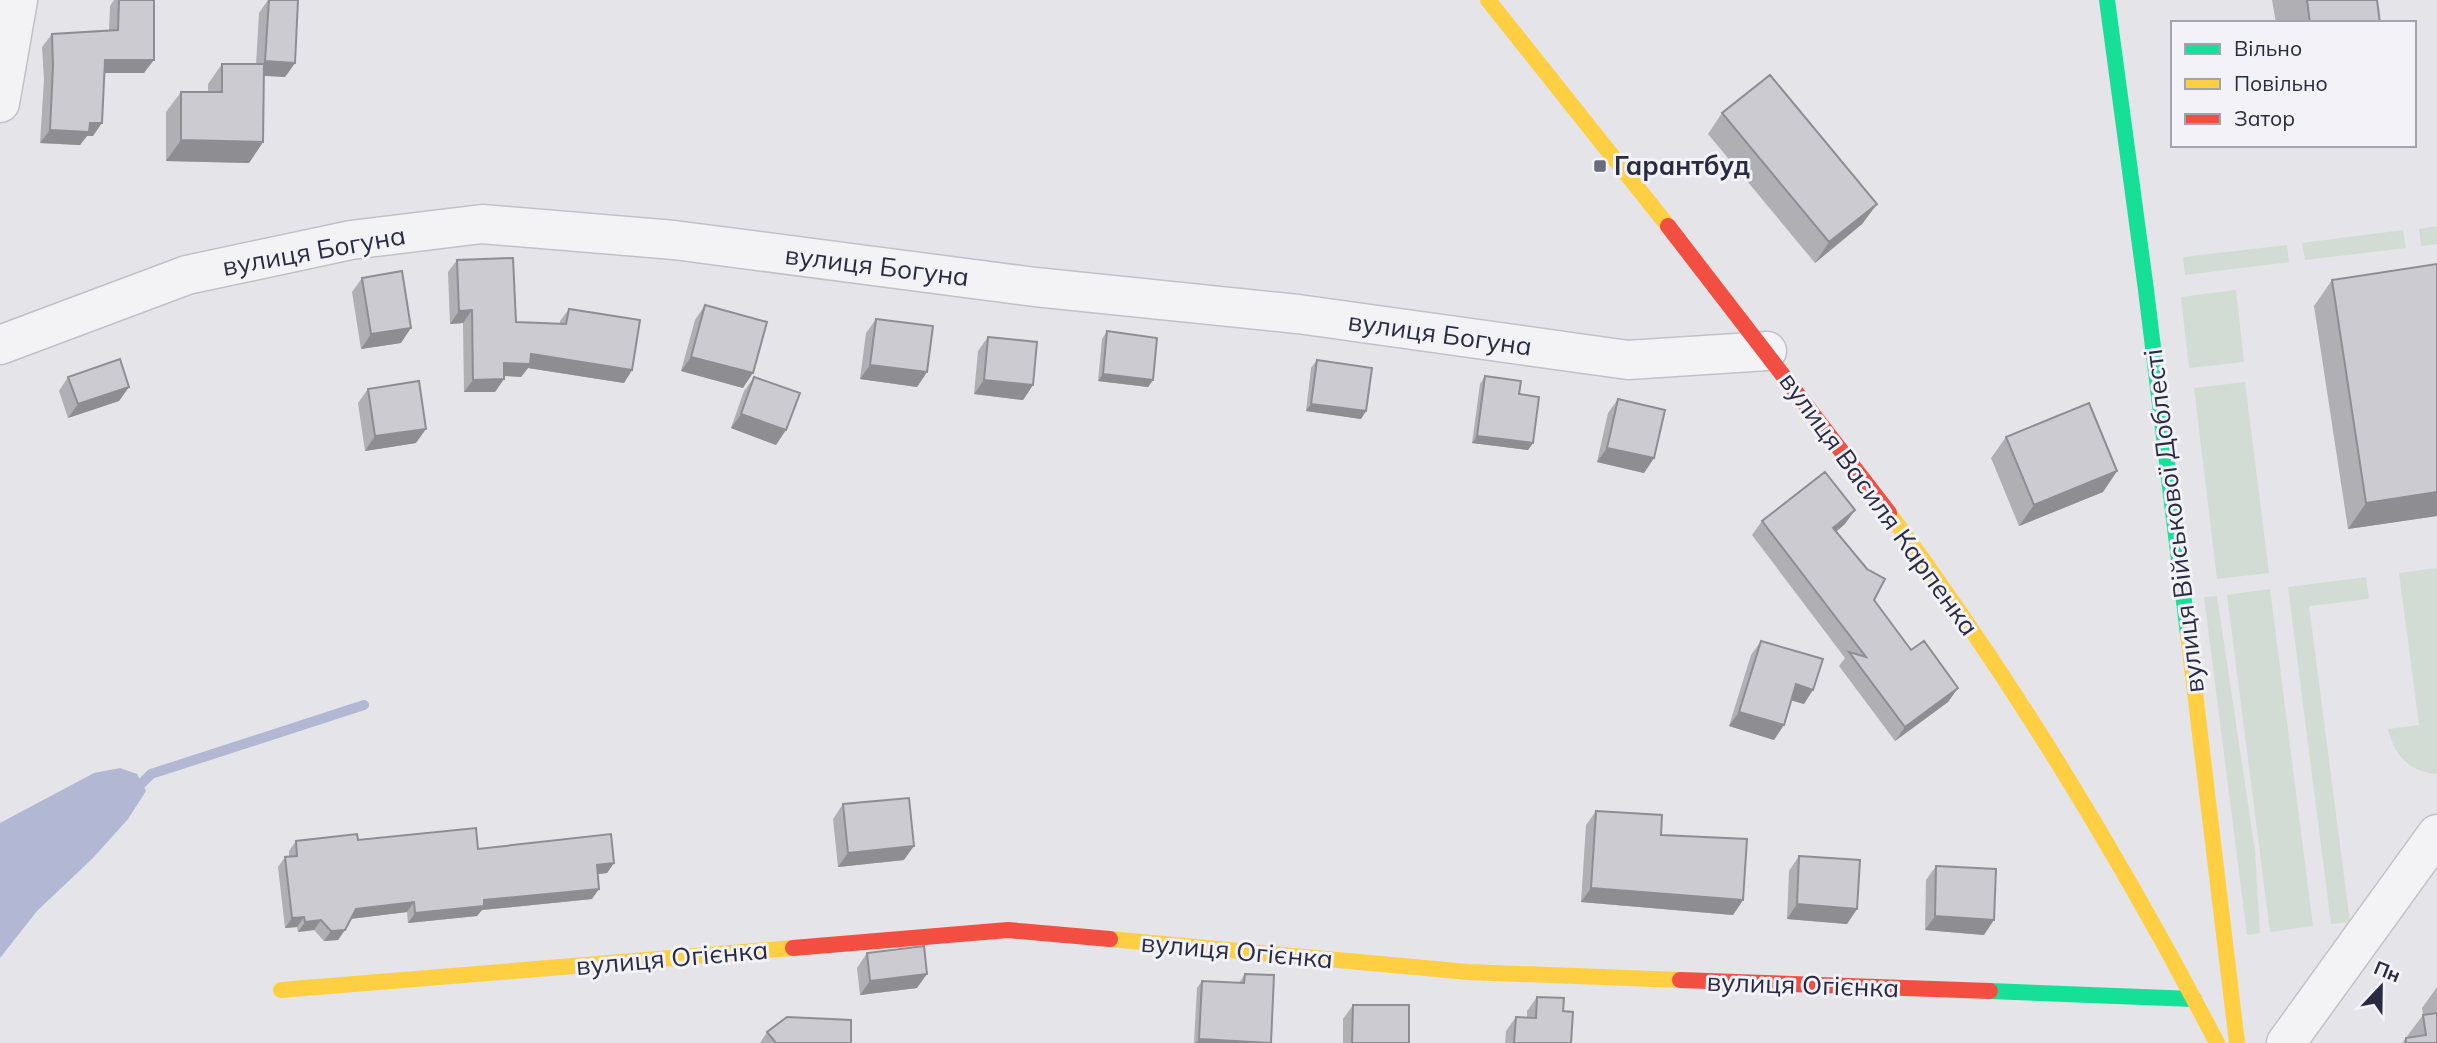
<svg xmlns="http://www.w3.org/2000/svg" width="2437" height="1043" font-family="Mulish,sans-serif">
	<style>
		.green { fill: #d2dcd5 }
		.water { fill: #b2b7d4 }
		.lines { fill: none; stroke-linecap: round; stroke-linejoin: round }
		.stream { stroke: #b2b7d4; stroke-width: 10 }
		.street-casing { stroke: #c1c1c7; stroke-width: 41 }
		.street { stroke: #f3f3f6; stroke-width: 38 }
		.fast { stroke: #16e098; stroke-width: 16 }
		.slow { stroke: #ffcf43; stroke-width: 16 }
		.jam { stroke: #f24e42; stroke-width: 16 }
		.wall { fill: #afafb4 }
		.shaded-wall { fill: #8e8e92 }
		.building { fill: #cbcbd1; stroke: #8e8e92; stroke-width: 2 }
		.poi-dot { fill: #6a6c7d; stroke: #f2f2f8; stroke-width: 2.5 }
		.labels { text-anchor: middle; stroke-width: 6; stroke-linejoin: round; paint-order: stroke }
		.poi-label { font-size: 26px; font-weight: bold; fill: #292b43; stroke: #f2f2f8; text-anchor: start }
		.street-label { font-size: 26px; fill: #292b43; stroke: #f2f2f8 }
	</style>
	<rect width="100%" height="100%" fill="#e4e4e9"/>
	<path class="green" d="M2437 226V244L2421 246 2419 229Z
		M2403 230 2406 248 2305 260 2302 243Z
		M2287 245 2289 262 2185 275 2183 257Z
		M2236 290 2244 362 2189 368 2181 297Z
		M2245 382 2269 573 2217 579 2194 388Z
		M2437 568V774C2409 772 2394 755 2388 729L2419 725 2399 573Z
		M2366 577 2369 599 2309 606 2350 922 2331 924 2288 587Z
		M2270 589 2313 926 2270 932 2227 595Z
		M2217 596 2255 851 2260 933 2247 935 2204 597Z"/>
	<path class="water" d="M120 768 137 774 146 791 128 819 93 858 37 911 0 958V823L94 773Z"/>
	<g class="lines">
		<path class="stream" d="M133 792 151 774 364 705"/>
		<g class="street-casing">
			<path id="street" d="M0 103 18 0
				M0 345 187 275 351 240 482 224 674 240 1035 287 1298 314 1628 360 1767 351
				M2286 1043 2437 834"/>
		</g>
		<use href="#street" class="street"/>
		<path class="fast" d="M2107 0 2146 290 2188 634
			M1990 991 2194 999"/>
		<path class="slow" d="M1488 0 1668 226
			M1889 513C2013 681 2121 858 2217 1043
			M2188 634 2237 1043
			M1110 939 1468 972 1680 980
			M281 990 793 948"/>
		<path class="jam" d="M1668 226 1889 513
			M793 948 1008 930 1110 939
			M1680 980 1990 991"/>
	</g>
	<path class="wall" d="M114 0H154L144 73H105L93 136H87L80 145 40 143 44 79 42 47 52 34 109 30 110 6Z
		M268 0H298L295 63 285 77 264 76 263 142 249 163 166 161V112L181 92H208V84L222 64H256L259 13Z
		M2272 0H2377L2380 23H2276Z
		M1722 113 1877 204 1862 224 1815 263 1708 134Z
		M457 260 516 322 560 324V321L569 309 632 370 624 383 528 368 521 377 504 376V379L495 392H464L463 323 450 324 448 272Z
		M2437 264V516L2348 529 2314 306 2332 280Z
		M362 278 401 343 361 349 352 292Z
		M705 305 743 388 681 371 695 320Z
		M876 319 927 372 917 387 860 379 866 333Z
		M1107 331 1153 380 1148 387 1098 381 1102 339Z
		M988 337 1033 385 1023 400 974 394 978 351Z
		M1317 360 1366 411 1361 419 1306 411 1311 368Z
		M1485 376 1519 394 1533 443 1528 450 1472 443 1480 384Z
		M68 377 129 387 119 401 68 418 59 391Z
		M754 377 776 445 731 428 744 391Z
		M368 389 416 443 365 451 358 403Z
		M1618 399 1654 458 1644 473 1597 462 1608 413Z
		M2006 437 2117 471 2103 492 2019 526 1991 458Z
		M1762 521 1845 524 1836 532 1874 600 1911 650 1958 688 1948 702 1895 741 1839 666 1845 658 1752 535Z
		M1761 641 1804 704 1791 700 1774 740 1729 726 1751 655Z
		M843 804 904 860 838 867 833 819Z
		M1596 811 1661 835 1743 900 1733 915 1581 902 1586 825Z
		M358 840 478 849 614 863 607 873 598 874 592 899 482 910 477 916 408 923 407 912 351 919 338 940 324 941 314 930 298 932 297 927 285 928 278 867 285 857H289V851L296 841Z
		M1799 856 1857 909 1847 924 1787 919 1789 871Z
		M1936 866 1984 935 1925 930 1926 880Z
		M867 953 917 988 860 995 857 968Z
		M1245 974 1271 1043H1194L1197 988 1202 981 1239 983Z
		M2437 987V1043H2402L2423 1015 2422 1008Z
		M1537 997 1563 1011 1571 1043H1505L1506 1031 1516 1017 1527 1018V1011Z
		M1353 1005 1409 1043H1343V1019Z
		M767 1032 851 1043H760Z"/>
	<path class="shaded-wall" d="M105 60H154L144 73H96Z
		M265 61 295 63 285 77 255 75Z
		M90 123H102L93 136H87L80 145 40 143 50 130Z
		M181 140 263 142 249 163 166 161Z
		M1877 204 1862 224 1815 263 1829 242Z
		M472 310 463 323 450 324 459 311Z
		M411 328 401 343 361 349 371 334Z
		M531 354 632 370 624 383 528 368 521 377 495 375 504 363Z
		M691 357 753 373 743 388 681 371Z
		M870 365 927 372 917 387 860 379Z
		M1103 374 1153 380 1148 387 1098 381Z
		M504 379 495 392H464L473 380Z
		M984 380 1033 385 1023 400 974 394Z
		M129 387 119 401 68 418 78 404Z
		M1311 404 1366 411 1361 419 1306 411Z
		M741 414 786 430 776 445 731 428Z
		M426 429 416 443 365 451 375 436Z
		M1477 436 1533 443 1528 450 1472 443Z
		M1607 448 1654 458 1644 473 1597 462Z
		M2117 471 2103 492 2019 526 2034 505Z
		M2437 492V516L2348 529 2366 503Z
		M1855 510 1845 524 1823 542 1833 528Z
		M1796 684 1813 690 1804 704 1786 699Z
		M1958 688 1948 702 1895 741 1905 727Z
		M1739 712 1784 725 1774 740 1729 726Z
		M914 846 904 860 838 867 848 853Z
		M614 863 607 873 590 875 597 865Z
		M1591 888 1743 900 1733 915 1581 902Z
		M599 889 592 899 482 910 477 916 408 923 415 913 484 900Z
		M414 902 407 912 349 919 356 909Z
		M1797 904 1857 909 1847 924 1787 919Z
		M1935 916 1994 920 1984 935 1925 930Z
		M304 917 297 927 285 928 292 918Z
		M321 920 314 930 298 932 305 922Z
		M345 930 338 940 324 941 331 931Z
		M927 974 917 988 860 995 870 981Z
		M1199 1039 1271 1043H1196Z"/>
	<path class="building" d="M119 0H154V60H105L102 123H90L89 132 50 130 53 66 52 34 118 30Z
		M269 0H298L295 63 265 61Z
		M2307 0H2377L2380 23H2310Z
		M222 64H264L263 142 181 140V92H222Z
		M1770 75 1877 204 1829 242 1722 113Z
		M513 258 516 322 566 324 569 309 640 320 632 370 531 354 530 364 504 363V379L473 380 472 310 459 311 457 260Z
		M2437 264V492L2366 503 2332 280Z
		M402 271 411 328 371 334 362 278Z
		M705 305 767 322 753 373 691 357Z
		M876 319 933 326 927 372 870 365Z
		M1107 331 1157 338 1153 380 1103 374Z
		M988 337 1037 342 1033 385 984 380Z
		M120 359 129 387 78 404 68 377Z
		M1317 360 1372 368 1366 411 1311 404Z
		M1485 376 1521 381 1519 394 1539 397 1533 443 1477 436Z
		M754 377 800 393 786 430 741 414Z
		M419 381 426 429 375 436 368 389Z
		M1618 399 1665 410 1654 458 1607 448Z
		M2089 403 2117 471 2034 505 2006 437Z
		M1825 472 1855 510 1833 528 1867 569 1885 579 1874 600 1911 650 1924 641 1958 688 1905 727 1849 652 1866 657 1762 521Z
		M1761 641 1823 659 1813 690 1796 684 1784 725 1739 712Z
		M909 798 914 846 848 853 843 804Z
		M1596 811 1662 815 1661 835 1747 839 1743 900 1591 888Z
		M476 828 478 849 611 834 614 863 597 865 599 889 484 900V906L415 913 414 902 356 909 345 930 331 931 321 920 305 922 304 917 292 918 285 857 297 856 296 841 357 834 358 840Z
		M1799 856 1860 860 1857 909 1797 904Z
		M1936 866 1996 869 1994 920 1935 916Z
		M924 946 927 974 870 981 867 953Z
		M1245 974 1274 975 1271 1043 1199 1039 1202 981 1244 983Z
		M1537 997 1564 998 1563 1011 1573 1012 1571 1043H1514L1516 1017 1536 1018Z
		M1353 1005H1409V1043H1352Z
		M2437 1013V1043H2406V1038L2426 1035 2423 1015Z
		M787 1017 851 1020V1043H776L767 1032Z"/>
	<rect class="poi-dot" x="1593" y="159" width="14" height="14" rx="3.5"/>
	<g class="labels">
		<g class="poi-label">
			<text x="1614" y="175">Гарантбуд</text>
		</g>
		<g class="street-label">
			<text transform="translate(314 251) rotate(-10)" y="9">вулиця Богуна</text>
			<text transform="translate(877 266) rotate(7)" y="9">вулиця Богуна</text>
			<text transform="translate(1440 334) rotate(8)" y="9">вулиця Богуна</text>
			<text transform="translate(1879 504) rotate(54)" y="9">вулиця Василя Карпенка</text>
			<text transform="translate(2174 521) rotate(-97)" y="9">вулиця Військової Доблесті</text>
			<text transform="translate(1237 951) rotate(5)" y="9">вулиця Огієнка</text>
			<text transform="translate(672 958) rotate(-5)" y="9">вулиця Огієнка</text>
			<text transform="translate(1803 985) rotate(2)" y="9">вулиця Огієнка</text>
		</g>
	</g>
	<rect x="2171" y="21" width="245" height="126" fill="#f2f2f8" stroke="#a2a2b0" stroke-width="2"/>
	<rect x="2185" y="44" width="35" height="10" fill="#16e098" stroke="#a2a2b0" stroke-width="2"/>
	<text x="2234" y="56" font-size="21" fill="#292b43">Вільно</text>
	<rect x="2185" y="79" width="35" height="10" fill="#ffcf43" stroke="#a2a2b0" stroke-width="2"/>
	<text x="2234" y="91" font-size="21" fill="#292b43">Повільно</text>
	<rect x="2185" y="114" width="35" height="10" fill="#f24e42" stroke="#a2a2b0" stroke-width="2"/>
	<text x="2234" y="126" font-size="21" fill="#292b43">Затор</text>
	<g transform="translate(2381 987) rotate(22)" stroke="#f2f2f8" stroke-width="5" paint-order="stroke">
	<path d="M0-5L12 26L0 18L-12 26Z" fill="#292b43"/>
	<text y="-10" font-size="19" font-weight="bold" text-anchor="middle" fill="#292b43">Пн</text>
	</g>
</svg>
